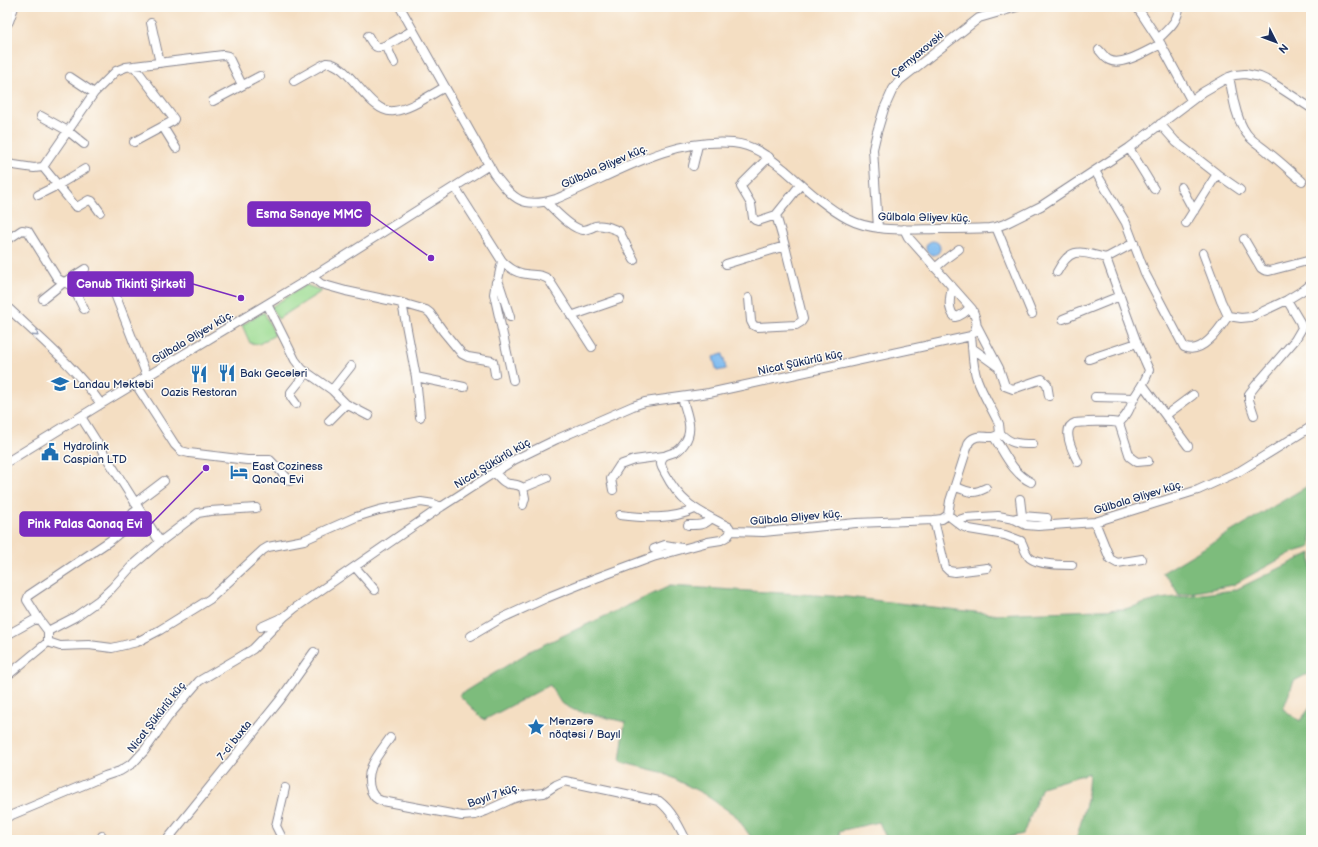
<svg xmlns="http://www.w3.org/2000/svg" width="1318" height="847" font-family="'Balsamiq Sans',sans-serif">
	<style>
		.green { fill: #9cdc92; stroke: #5c8678 }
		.forest { fill: #7dbc7c; stroke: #4c766d }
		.water { fill: #7bb9ef; stroke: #4b74a6 }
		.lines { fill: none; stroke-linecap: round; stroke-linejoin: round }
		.minor-casing { stroke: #888690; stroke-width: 10 }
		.highway-casing { stroke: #888690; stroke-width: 14 }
		.minor { stroke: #fff; stroke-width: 8 }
		.highway { stroke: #fff; stroke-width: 12 }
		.oneway { stroke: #8d97ae }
		.labels { text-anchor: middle; stroke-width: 3; stroke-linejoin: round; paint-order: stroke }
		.street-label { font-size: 11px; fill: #1b2f5e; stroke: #fdfcf7 }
		.poi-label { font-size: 11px; fill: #1b2f5e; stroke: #fdfcf7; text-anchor: start }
		.leader { fill: none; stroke: #7b2cbf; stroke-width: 1.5 }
		.callout-dot { fill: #7b2cbf; stroke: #fdfcf7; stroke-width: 1.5 }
		.callout { fill: #7b2cbf; stroke: #7b2cbf; stroke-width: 1.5 }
		.callout-label { font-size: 12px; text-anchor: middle; font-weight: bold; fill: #fff }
	</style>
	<rect width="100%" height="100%" fill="#fdfcf7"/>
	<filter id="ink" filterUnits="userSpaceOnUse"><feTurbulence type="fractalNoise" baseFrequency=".025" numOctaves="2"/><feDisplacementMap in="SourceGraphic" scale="8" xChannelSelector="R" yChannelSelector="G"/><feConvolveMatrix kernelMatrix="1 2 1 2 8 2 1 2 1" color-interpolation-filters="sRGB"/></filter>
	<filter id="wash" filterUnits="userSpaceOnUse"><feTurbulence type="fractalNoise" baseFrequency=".012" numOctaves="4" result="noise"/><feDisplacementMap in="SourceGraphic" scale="16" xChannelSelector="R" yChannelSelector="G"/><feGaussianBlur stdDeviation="0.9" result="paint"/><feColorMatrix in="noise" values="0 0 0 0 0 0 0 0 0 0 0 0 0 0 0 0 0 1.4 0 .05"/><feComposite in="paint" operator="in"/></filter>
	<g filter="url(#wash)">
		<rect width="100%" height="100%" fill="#f4dec2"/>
		<path class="green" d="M306 285 322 291 278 319 271 307Z
			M264 312 275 335 259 344 250 343 242 325Z"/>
		<path class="forest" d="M1311 484V547L1291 553 1233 585 1179 595 1170 580 1162 573Z
			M1311 553V672L1294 681 1283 709 1300 721 1311 706V840H1076L1087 800 1089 773 1042 787 1023 834 995 840H887L879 822 839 831 841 840H753L736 816 704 794 661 772 620 762 625 722 574 710 561 703 550 685 484 720 459 695 532 650 670 586 847 597 992 614 1125 609 1160 599 1235 590Z"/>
		<path class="water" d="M926 248a7 7 0 1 1 14 0a7 7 0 1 1-14 0Z
			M723 354 726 369 717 371 713 357Z"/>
	</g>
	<g filter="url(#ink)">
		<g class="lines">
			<g class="minor-casing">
				<path id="minor" d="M400 7 494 174C514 200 523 209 556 199 614 175 667 138 733 143 755 145 770 158 786 171 804 187 827 208 848 219 874 233 912 229 940 229 956 229 973 229 989 228L996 227 1007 223 1041 206 1129 148 1203 92 1229 77 1235 75 1245 74 1260 77 1271 82 1311 108
					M1137 7 1158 39 1191 100
					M151 23 160 63
					M368 36C370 39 373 46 377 47 385 49 405 34 413 30
					M1158 39C1168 29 1178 22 1179 7
					M386 45 394 63
					M1099 50C1102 53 1105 58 1109 60 1122 67 1148 50 1161 44
					M134 66 174 119 173 121 134 142
					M70 77 94 93
					M1229 77C1233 94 1234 112 1243 128 1250 141 1259 144 1269 153 1281 162 1291 172 1302 181
					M294 81 326 63C349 61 369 115 394 111 411 109 430 95 445 87
					M213 101 260 76
					M41 116 68 131 84 144
					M1160 124 1176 142 1217 174 1186 223
					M163 127 176 148
					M1129 148 1154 189
					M769 157 743 183 741 187 751 204 753 218 755 220 758 221 776 215
					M7 164 34 168 43 167 94 93 116 71 126 67 223 55 228 56 242 85
					M693 166 698 145
					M43 167 75 206 77 207 89 200 92 201 100 212
					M1095 171 1126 223 1145 273 1184 347C1202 356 1220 328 1228 316L1241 318 1251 317 1287 300 1305 289 1311 284
					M1217 174 1240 190
					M455 187 502 261C508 267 513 271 521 273 531 276 542 273 549 280L592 347
					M1181 187 1194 211
					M38 195 58 185 85 169
					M546 202C555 210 571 229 583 230 587 230 591 228 595 226 603 224 611 228 619 231L634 260
					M996 227 1032 314
					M878 228 873 149 877 132 884 109 893 89 900 80 979 18 1017 7
					M1244 239 1261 268 1264 270 1269 271 1311 260
					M7 240 22 230 28 231 57 278C62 282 63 281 68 284 74 286 81 304 84 309
					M1203 253 1221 301 1228 316
					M502 261 498 280 510 317
					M726 264 785 246
					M935 268 948 257 959 249
					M1057 272C1071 245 1081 252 1106 258L1134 243
					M312 277 321 284 346 291 402 303 426 310 430 313 443 331 462 354 468 357 492 361 493 362 495 374
					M498 280 496 282 494 294 513 380
					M111 284 147 376
					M952 287C950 297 947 309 955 317 962 316 966 312 970 307
					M749 298 751 321 753 325 757 327 796 325 801 322 803 319 785 246 776 215 801 184
					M43 299 63 283 85 269
					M402 303 416 377 420 417
					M267 304 295 360 302 369 332 390 346 404 369 416
					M7 307C40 338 75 367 101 404
					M571 316 620 299
					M1063 319 1120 296
					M977 326 999 368 1005 386 1013 389 1042 379 1047 384 1049 396
					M971 336C973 351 972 365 977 379 983 395 992 409 999 424L1000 433C990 443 979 430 969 442L950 501 948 515 962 526 969 529 1005 535 1021 541C1024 546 1025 554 1030 558 1038 565 1061 565 1072 565
					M972 348 997 366
					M1089 359 1137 343
					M416 377 464 387
					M135 383 175 445 181 451 189 453 247 460H270L290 481
					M1143 385 1188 446
					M332 390 351 366
					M682 397C686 413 695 430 684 444 681 448 679 451 675 452 671 454 664 454 662 459 659 464 663 469 665 473 681 505 700 512 729 527L731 531 763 532 856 523 934 520 942 519 948 515
					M1095 397 1135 398
					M296 404 291 397V392L307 372
					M1166 415 1193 395
					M1254 415 1249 400V394L1256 385 1295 340 1302 328 1300 322 1287 300
					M81 417 160 542
					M329 421 346 404
					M1119 423 1130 457 1137 462 1148 461
					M1000 433C1010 444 1018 444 1033 444
					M994 437C1004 452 1013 474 1031 482
					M7 462 101 404 312 277 489 165
					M1078 462C1074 454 1060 428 1075 423 1079 422 1084 423 1088 422 1099 422 1109 421 1119 423 1129 413 1129 410 1134 398 1139 389 1146 381 1149 370L1137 343 1106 258
					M494 472C498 476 504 484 510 484 516 485 518 484 523 488L525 498 523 505
					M956 487C970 492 972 495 986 488
					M523 488 547 478
					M613 490 611 479 620 465 634 460 664 456
					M1020 499 1022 516
					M135 503 164 481
					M620 515C644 518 672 520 695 509
					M1014 519 1022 516 1047 518
					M934 520 945 567 949 571 955 572 987 568
					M956 521 965 518 998 516 1014 519 1026 525 1038 526 1095 522 1198 490 1240 471 1311 427
					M1095 522 1110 559 1117 563 1142 559
					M688 525C697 525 705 526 711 518
					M654 549 665 545 682 548
					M355 567 375 590
					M39 619 27 600 29 595 111 540 123 530 133 513 139 509
					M261 627 281 618
					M7 635 34 620 39 619 48 631
					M471 636 500 619 546 598 596 578 653 557 708 542 721 540 728 536 731 531
					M48 642V631L75 617 99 600 112 588 131 567 160 542 198 513 210 511 256 508
					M7 676 48 642 60 646 89 645 112 648 137 642 160 630 210 599 263 550 268 547 304 540 356 517 379 510 421 502 434 504 441 507
					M390 738C379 754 363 770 371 791 374 797 376 799 382 801L462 816 475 815 486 811 512 799 525 795 544 793 556 785 565 781 659 801C672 811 679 826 686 840
					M7 817 105 776 120 771 133 763 145 750 168 717 199 681 240 657 253 649 284 617 295 608 441 507 514 460 557 439 633 406 645 402 709 393 971 336C979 327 977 320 972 309L908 237 904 229
					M102 836 104 840
					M167 840 280 700 314 652
					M283 840 276 826 285 788"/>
			</g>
			<g class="highway-casing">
				<path id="highway" d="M7 21 12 7"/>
			</g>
			<use href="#minor" class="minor"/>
			<use href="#highway" class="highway"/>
		</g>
		<defs><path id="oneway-chevron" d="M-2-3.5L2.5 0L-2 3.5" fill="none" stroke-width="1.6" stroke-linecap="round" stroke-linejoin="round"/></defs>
		<use class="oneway" href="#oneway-chevron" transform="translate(36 334) rotate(43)"/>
	</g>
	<defs>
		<g id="restaurant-bare" transform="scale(1.38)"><path d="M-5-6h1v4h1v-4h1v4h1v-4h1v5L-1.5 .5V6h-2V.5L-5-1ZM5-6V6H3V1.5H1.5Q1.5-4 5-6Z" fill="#1f6fb2" stroke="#fdfcf7" stroke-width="2.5" paint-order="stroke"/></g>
		<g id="school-bare" transform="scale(1.38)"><path d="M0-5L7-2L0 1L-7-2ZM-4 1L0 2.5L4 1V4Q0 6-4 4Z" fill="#1f6fb2" stroke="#fdfcf7" stroke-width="2.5" paint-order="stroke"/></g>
		<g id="civic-bare" transform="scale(1.38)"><path d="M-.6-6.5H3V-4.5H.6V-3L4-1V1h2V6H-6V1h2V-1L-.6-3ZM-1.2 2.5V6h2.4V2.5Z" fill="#1f6fb2" stroke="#fdfcf7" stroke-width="2.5" paint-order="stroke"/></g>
		<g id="hotel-bare" transform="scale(1.38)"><path d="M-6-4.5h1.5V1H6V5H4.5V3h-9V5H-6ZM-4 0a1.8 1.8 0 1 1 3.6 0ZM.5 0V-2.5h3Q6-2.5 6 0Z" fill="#1f6fb2" stroke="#fdfcf7" stroke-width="2.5" paint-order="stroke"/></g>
		<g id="sight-bare" transform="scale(1.38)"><path d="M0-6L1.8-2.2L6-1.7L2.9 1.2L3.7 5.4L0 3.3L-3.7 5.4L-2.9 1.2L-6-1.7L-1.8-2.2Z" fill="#1f6fb2" stroke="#fdfcf7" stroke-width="2.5" paint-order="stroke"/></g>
	</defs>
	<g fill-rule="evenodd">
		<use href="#restaurant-bare" x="227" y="373"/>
		<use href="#restaurant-bare" x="199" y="374"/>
		<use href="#school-bare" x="60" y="384"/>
		<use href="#civic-bare" x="50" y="452"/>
		<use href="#hotel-bare" x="239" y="472"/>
		<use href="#sight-bare" x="536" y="727"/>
	</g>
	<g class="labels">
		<g class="street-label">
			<text transform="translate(917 54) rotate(-40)" y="4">Çernyaxovski</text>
			<text transform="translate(604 166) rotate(-24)" y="4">Gülbala Əliyev küç.</text>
			<text transform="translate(924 217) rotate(1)" y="4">Gülbala Əliyev küç.</text>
			<text transform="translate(192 337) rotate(-31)" y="4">Gülbala Əliyev küç.</text>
			<text transform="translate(800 362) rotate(-12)" y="4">Nicat Şükürlü küç</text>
			<text transform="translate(492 463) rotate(-31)" y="4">Nicat Şükürlü küç</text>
			<text transform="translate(1138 497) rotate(-17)" y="4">Gülbala Əliyev küç.</text>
			<text transform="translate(796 517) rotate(-5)" y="4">Gülbala Əliyev küç.</text>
			<text transform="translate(156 717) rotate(-52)" y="4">Nicat Şükürlü küç</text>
			<text transform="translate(234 740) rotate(-51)" y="4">7-ci buxta</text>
			<text transform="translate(493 795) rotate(-19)" y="4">Bayıl 7 küç.</text>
		</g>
		<g class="poi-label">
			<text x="240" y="377">Bakı Gecələri</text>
			<text x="73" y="388">Landau Məktəbi</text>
			<text x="199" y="396" text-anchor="middle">Oazis Restoran</text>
			<text x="63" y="450">Hydrolink<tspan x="63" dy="13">Caspian LTD</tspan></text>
			<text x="252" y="470">East Coziness<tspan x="252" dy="13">Qonaq Evi</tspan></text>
			<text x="549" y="725">Mənzərə<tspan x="549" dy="13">nöqtəsi / Bayıl</tspan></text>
		</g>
	</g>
	<path class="leader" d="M431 258L370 214M241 298L193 284M206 468L151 524"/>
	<g class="callout-dot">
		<circle cx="431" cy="258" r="4"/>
		<circle cx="241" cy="298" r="4"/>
		<circle cx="206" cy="468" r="4"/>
	</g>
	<g class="callout">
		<rect x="248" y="202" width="122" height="24" rx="4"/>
		<rect x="68" y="272" width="125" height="24" rx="4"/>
		<rect x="20" y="512" width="131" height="24" rx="4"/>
	</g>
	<g class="callout-label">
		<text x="309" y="218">Esma Sənaye MMC</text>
		<text x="131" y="288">Cənub Tikinti Şirkəti</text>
		<text x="85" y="528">Pink Palas Qonaq Evi</text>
	</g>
	<rect width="1318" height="847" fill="none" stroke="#fdfcf7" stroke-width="24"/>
	<g transform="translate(1276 42) rotate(132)" stroke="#fdfcf7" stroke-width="3" paint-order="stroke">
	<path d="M0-3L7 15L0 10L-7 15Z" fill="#1b2f5e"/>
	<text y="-6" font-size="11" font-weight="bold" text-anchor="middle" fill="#1b2f5e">N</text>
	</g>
</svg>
